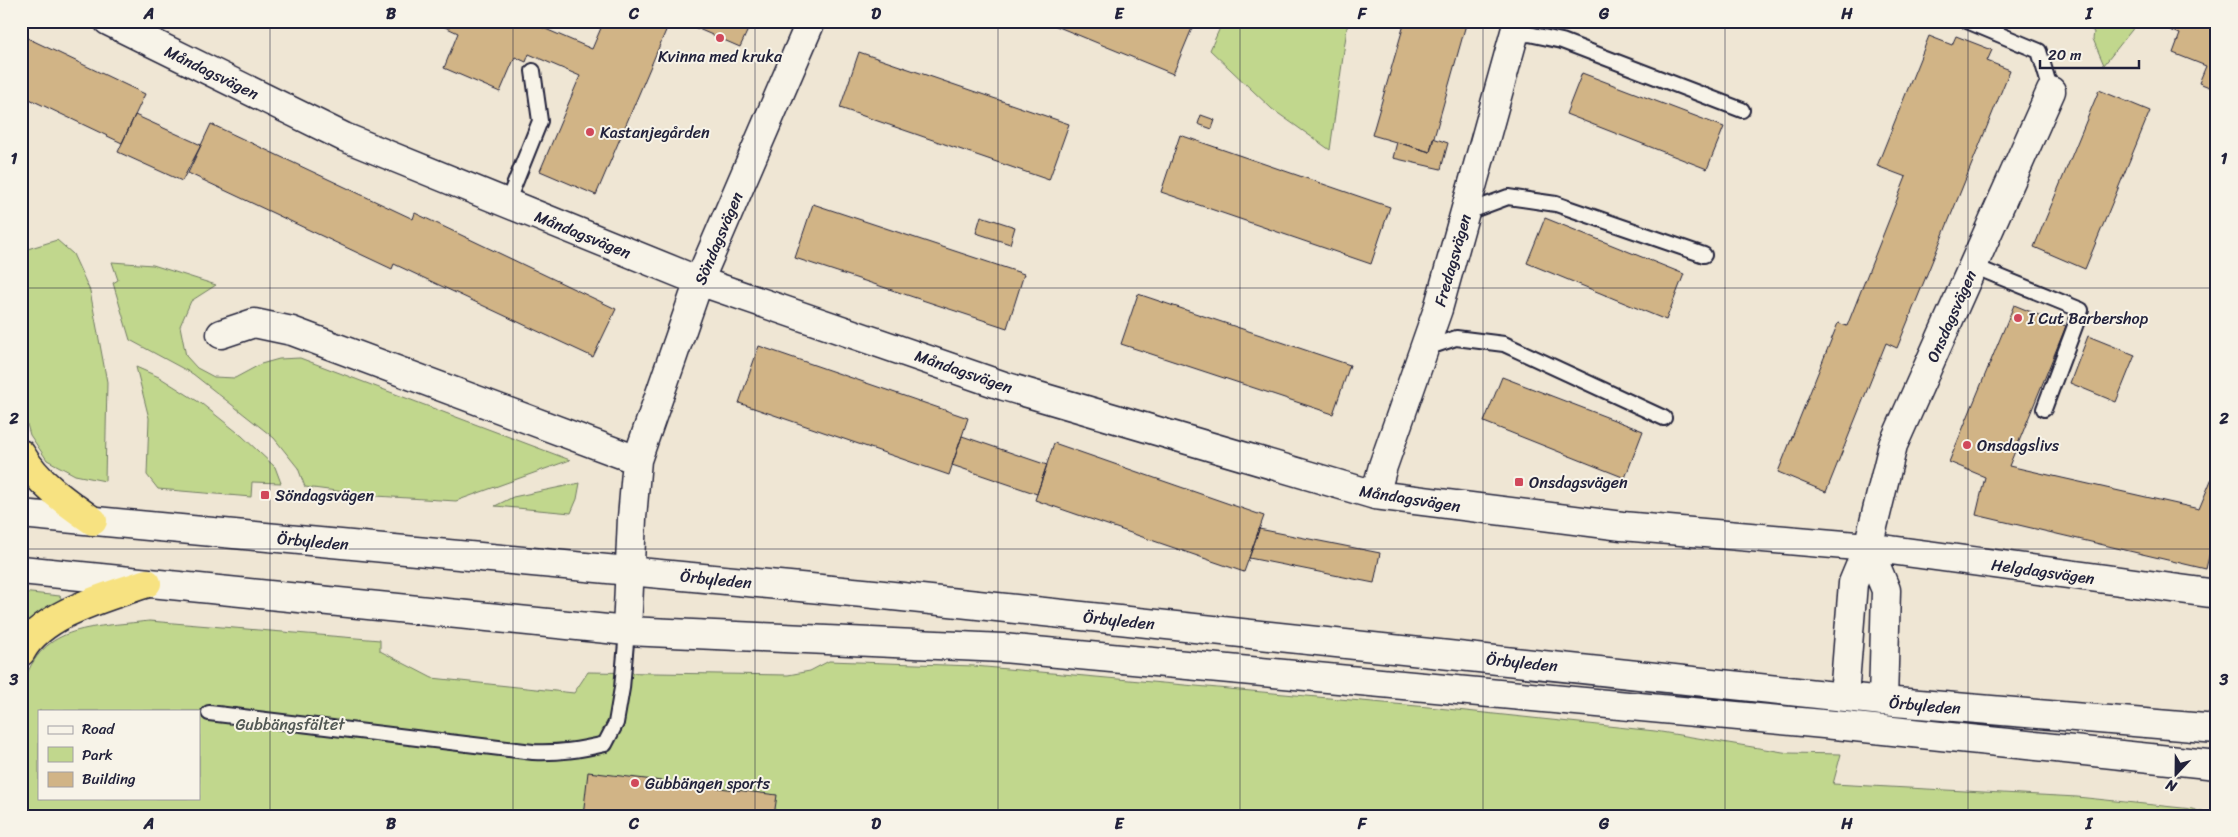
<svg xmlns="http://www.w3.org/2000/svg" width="2238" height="837" font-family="Sriracha,sans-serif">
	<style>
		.green { fill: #c1d78d; stroke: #727c64; fill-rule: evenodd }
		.building { fill: #d1b486; stroke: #22223b }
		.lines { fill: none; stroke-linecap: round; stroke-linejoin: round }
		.service-casing { stroke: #22223b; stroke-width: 18 }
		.minor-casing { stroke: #22223b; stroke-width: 31 }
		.secondary-casing { stroke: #22223b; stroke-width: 31 }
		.trunk-casing { stroke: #22223b; stroke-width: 31 }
		.motorway-casing { stroke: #22223b; stroke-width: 31 }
		.service { stroke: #f7f3e8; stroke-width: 14 }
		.minor { stroke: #f7f3e8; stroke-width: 28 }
		.secondary { stroke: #f7f3e8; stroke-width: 28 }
		.trunk { stroke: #f7e281; stroke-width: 28 }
		.motorway { stroke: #f7e281; stroke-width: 28 }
		.grid { fill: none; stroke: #22223b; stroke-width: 1; stroke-opacity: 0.55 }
		.poi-dot { fill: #d1495b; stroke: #f7f3e8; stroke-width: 2 }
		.labels { text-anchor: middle; stroke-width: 4; stroke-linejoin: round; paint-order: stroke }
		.poi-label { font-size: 16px; fill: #22223b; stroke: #f7f3e8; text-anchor: start }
		.street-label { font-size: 16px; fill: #22223b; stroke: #f7f3e8 }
		.park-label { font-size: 16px; fill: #525854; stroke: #f7f3e8 }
		.neatline { fill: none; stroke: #22223b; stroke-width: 2 }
		.grid-label { font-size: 16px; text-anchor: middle; font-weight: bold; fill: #22223b }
	</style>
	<rect width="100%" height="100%" fill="#efe6d4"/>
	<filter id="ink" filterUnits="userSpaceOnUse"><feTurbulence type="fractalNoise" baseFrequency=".02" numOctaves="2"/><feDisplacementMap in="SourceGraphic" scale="10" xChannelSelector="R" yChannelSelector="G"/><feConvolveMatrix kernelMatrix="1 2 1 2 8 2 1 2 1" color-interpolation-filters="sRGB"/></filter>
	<g filter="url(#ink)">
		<path class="green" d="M1223 21H1348L1330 150 1272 109 1210 50Z
			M2081 21H2139L2104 65 2093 39 2094 32Z
			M57 240 73 254 90 291 107 382 105 481 75 475 47 460 30 435 21 403V251Z
			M112 262 153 265 216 285 191 301 180 326 186 356 197 368 214 377 235 378 261 364 279 359 300 358 570 460 456 501 376 496 305 487 298 468 274 438 193 374 130 340 113 283 118 280Z
			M136 367 159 377 202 404 242 436 275 467 281 483 252 482 251 497 158 489 147 475 149 418Z
			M580 483 577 499 571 513 495 506 513 497Z
			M21 592 60 596 62 600 30 619 21 627Z
			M149 621 380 640V651L432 678 574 693 588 672 788 675 810 671 829 661 974 666 1428 707 1655 731 1789 753 1841 754 1833 784 2077 797 2192 809 2217 816H21V692C38 623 90 628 149 621ZM39 711H199V798H39Z"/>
		<path class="building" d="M432 21H543L541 27 592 49 604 21H670L596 195 540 171 580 76 529 54 526 62 515 57 500 92 444 68 458 33Z
			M680 21H752L740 47Z
			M1044 21H1195L1173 74Z
			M1405 21H1467L1430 152 1372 135Z
			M2162 21H2217V90L2199 83 2206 66 2173 53 2180 34 2161 26Z
			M21 35 145 94 122 143 21 95Z
			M1929 36 1952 45 1956 36 1992 50 1987 61 2010 70 1897 348 1886 343 1826 492 1778 472 1838 323 1847 326 1906 177 1877 166Z
			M859 52 1069 124 1049 180 840 108Z
			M1582 73 1724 127 1707 169 1566 114Z
			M2099 90 2150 111 2085 269 2034 247Z
			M135 115 201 145 182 181 118 152Z
			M1201 115 1215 120 1212 129 1198 124Z
			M211 124 413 219 415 213 616 309 593 357 394 264 392 269 188 173Z
			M1180 135 1390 207 1371 264 1161 192Z
			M1433 138 1448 143 1441 169 1393 158 1397 142 1430 152Z
			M813 204 1024 274 1007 328 795 258Z
			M981 216 1015 227 1010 244 976 233Z
			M1545 218 1684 274 1666 320 1527 263Z
			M1138 294 1350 365 1333 414 1121 344Z
			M2014 305 2066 326 2009 466 2199 509 2217 466V522L2206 569 1976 515 1985 477 1949 462Z
			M2088 336 2135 355 2116 402 2070 383Z
			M759 346 968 418 949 475 739 403Z
			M1502 377 1643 431 1625 478 1484 422Z
			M962 436 1047 465 1037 494 952 465Z
			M1054 443 1264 516 1244 572 1035 500Z
			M1259 529 1380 553 1374 583 1249 558Z
			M588 772 777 795 774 816H583Z"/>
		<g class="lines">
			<g class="service-casing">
				<path id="service" d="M1967 21 2039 51 2051 91
					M1516 35 1529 34 1562 41 1742 110
					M507 203 540 121 533 71
					M1465 213 1508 197 1556 204 1704 255
					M1973 266 2081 310 2044 409
					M1424 349 1456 338 1504 344 1664 418
					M209 713 533 752C560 753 579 750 605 744L616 723 622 688 627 631"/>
			</g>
			<g class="minor-casing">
				<path id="minor" d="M108 21 344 137 699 281 1004 386 1375 495 1622 526 1868 547 2217 594
					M221 334 254 323 292 331 637 460
					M1375 495 1383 466 1438 309 1518 21
					M1868 547 1886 590 1883 701
					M627 631 632 518 637 460 699 281 811 21
					M1844 696 1853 583 1868 547 1893 445 2051 91"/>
			</g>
			<g class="secondary-casing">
				<path id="secondary" d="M21 514 874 594 1883 701 2217 729
					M21 570 627 631 1003 648 1845 726 2217 765"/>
			</g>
			<g class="trunk-casing">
				<path id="trunk" d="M21 652C42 613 107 597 147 583"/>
			</g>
			<g class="motorway-casing">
				<path id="motorway" d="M21 454C38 483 66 502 93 521"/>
			</g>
			<use href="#service" class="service"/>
			<use href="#minor" class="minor"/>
			<use href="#secondary" class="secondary"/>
			<use href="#trunk" class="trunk"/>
			<use href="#motorway" class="motorway"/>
		</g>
	</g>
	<path class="grid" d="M270 21V816M513 21V816M755 21V816M998 21V816M1240 21V816M1483 21V816M1725 21V816M1968 21V816M21 288H2217M21 549H2217"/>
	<g class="poi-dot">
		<circle cx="720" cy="38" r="5"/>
		<circle cx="590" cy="132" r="5"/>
		<circle cx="2018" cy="318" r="5"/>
		<circle cx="1967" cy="445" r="5"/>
		<rect x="1514" y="477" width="10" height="10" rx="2.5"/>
		<rect x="260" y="490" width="10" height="10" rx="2.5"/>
		<circle cx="635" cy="783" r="5"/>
	</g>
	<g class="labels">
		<g class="poi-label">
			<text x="720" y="62" text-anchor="middle">Kvinna med kruka</text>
			<text x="600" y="138">Kastanjegården</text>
			<text x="2028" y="324">I Cut Barbershop</text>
			<text x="1977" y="451">Onsdagslivs</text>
			<text x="1529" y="488">Onsdagsvägen</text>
			<text x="275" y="501">Söndagsvägen</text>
			<text x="645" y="789">Gubbängen sports</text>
		</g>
		<g class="street-label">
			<text transform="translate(212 72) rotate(26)" y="6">Måndagsvägen</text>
			<text transform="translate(583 234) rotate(22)" y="6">Måndagsvägen</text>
			<text transform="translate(718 238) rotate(-67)" y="6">Söndagsvägen</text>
			<text transform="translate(1452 260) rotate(-74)" y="6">Fredagsvägen</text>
			<text transform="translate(1951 316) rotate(-66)" y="6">Onsdagsvägen</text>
			<text transform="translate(964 371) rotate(19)" y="6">Måndagsvägen</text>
			<text transform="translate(1410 498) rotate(9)" y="6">Måndagsvägen</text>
			<text transform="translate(313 541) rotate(5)" y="6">Örbyleden</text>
			<text transform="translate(2043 571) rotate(8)" y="6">Helgdagsvägen</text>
			<text transform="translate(716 579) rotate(6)" y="6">Örbyleden</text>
			<text transform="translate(1119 620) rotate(6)" y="6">Örbyleden</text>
			<text transform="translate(1522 662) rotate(6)" y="6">Örbyleden</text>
			<text transform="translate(1925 705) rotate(5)" y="6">Örbyleden</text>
		</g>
		<g class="park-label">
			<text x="290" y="730">Gubbängsfältet</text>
		</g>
	</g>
	<rect width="2238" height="837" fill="none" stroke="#f7f3e8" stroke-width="55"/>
	<rect x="38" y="710" width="162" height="90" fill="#f7f3e8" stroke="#a29fa3"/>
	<rect x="48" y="726" width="25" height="8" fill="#f7f3e8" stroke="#a29fa3"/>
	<text x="82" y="734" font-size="15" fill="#22223b">Road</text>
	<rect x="48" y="747" width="25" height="15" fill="#c1d78d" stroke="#a29fa3"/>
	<text x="82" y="760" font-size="15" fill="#22223b">Park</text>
	<rect x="48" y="772" width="25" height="15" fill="#d1b486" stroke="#a29fa3"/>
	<text x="82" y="784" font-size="15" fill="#22223b">Building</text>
	<g transform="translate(2176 774) rotate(202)" stroke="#f7f3e8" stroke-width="4" paint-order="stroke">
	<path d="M0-4L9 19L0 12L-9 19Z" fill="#22223b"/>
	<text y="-8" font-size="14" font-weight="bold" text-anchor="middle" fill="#22223b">N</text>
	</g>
	<path d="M2040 60v8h99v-8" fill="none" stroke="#22223b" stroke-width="2.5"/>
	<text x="2048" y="60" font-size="15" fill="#22223b" stroke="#f7f3e8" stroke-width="4" paint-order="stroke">20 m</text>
	<rect x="28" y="28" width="2182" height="782" class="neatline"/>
	<g class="grid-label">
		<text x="149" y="19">A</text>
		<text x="391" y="19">B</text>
		<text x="634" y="19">C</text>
		<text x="876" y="19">D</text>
		<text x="1119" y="19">E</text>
		<text x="1362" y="19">F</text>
		<text x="1604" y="19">G</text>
		<text x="1847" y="19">H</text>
		<text x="2089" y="19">I</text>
		<text x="14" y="164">1</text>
		<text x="2224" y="164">1</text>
		<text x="14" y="424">2</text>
		<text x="2224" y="424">2</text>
		<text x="14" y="685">3</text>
		<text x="2224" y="685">3</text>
		<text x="149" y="829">A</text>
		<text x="391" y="829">B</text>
		<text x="634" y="829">C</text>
		<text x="876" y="829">D</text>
		<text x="1119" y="829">E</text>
		<text x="1362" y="829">F</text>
		<text x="1604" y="829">G</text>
		<text x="1847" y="829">H</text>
		<text x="2089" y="829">I</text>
	</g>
</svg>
